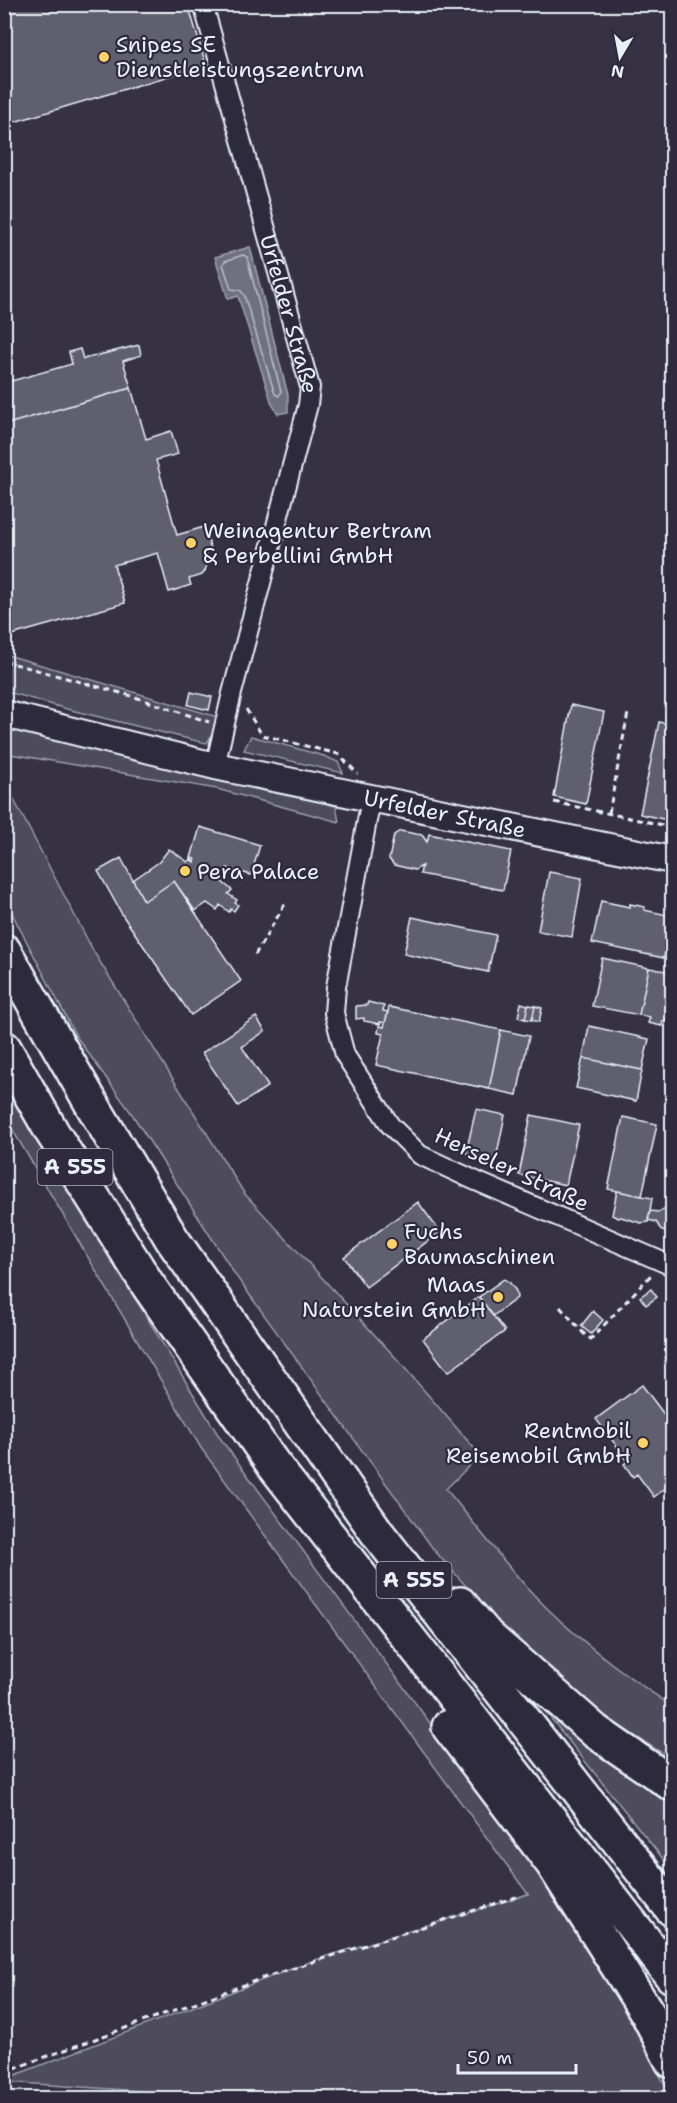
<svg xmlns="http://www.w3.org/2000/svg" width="677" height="2103" font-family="'Shantell Sans',sans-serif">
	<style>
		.green { fill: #4d4b5c; stroke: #9a9eaa; stroke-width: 1.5 }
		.water { fill: #70717f; stroke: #a0a4af; stroke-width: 1.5 }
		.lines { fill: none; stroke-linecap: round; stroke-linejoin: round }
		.shore { stroke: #b8bec8; stroke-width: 1.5 }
		.building { fill: #605e6e; stroke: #e8f1f8; stroke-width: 1.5 }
		.minor-casing { stroke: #e8f1f8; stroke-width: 22 }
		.secondary-casing { stroke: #e8f1f8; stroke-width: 30 }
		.motorway-casing { stroke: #e8f1f8; stroke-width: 38 }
		.path { stroke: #e8f1f8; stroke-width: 3; stroke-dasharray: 6 4.5; stroke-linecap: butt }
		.minor { stroke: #2f2a3d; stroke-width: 18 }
		.secondary { stroke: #2f2a3d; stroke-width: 26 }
		.motorway { stroke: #2f2a3d; stroke-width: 33 }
		.poi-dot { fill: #ffd166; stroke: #2f2a3d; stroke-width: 2 }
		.labels { text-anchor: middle; stroke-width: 4.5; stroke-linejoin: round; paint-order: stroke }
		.shield { fill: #2f2a3d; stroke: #b0b5c0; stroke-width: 1.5 }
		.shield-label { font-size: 21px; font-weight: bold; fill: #e8f1f8 }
		.poi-label { font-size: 22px; fill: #e8f1f8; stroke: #2f2a3d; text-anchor: start }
		.street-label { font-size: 22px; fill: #e8f1f8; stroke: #2f2a3d }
	</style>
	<rect width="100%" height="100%" fill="#363244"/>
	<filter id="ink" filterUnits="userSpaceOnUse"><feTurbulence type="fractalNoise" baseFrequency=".0167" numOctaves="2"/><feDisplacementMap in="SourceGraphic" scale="12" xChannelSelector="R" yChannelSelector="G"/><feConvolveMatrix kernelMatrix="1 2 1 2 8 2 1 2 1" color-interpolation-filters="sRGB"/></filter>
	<g filter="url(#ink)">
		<path class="green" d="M4 654 218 717 216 729 207 743 197 741 67 709 5 691Z
			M4 723 336 806 339 822 217 789 5 753Z
			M251 736 324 756 338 762 343 773 244 750Z
			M4 781 95 954 244 1193 396 1358 480 1455 446 1489C475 1524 503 1562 534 1595 575 1638 623 1674 672 1706V1759L608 1720 505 1630 434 1550 236 1276 132 1114 76 1036 5 900Z
			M4 1082 220 1438 542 1875 627 2014 672 2098H250L5 2082V2079L312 1961 528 1894 201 1448 5 1117Z
			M509 1666 672 1791V1870Z"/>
		<path class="water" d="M250 247 288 395V412L278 414 272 404 238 296 228 299 215 257Z"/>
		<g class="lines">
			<path class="shore" d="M243 255 247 257 281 392 279 396 275 394 244 295 240 290 231 289 223 264 225 261Z"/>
		</g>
		<path class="building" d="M4 4H188L206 65 4 125Z
			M139 345 141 355 123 361 131 388 4 425V383L72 364 69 352 80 349 83 359Z
			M131 388 146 439 171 431 178 454 156 460 177 535 204 527 211 550 205 551 208 561 205 571 202 575 189 579 191 585 169 592 158 553 114 565 125 603 8 636 4 624V425Z
			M191 692 212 697 209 710 188 705Z
			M571 705 604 712 586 804 554 797Z
			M659 722 672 725V821L640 814Z
			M200 827 260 845 251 875 227 868 222 882 232 890 228 894 237 900 235 903 238 905 234 911 231 909 229 912 220 905 217 910 207 903 195 911 174 881 144 901 133 880 159 862 169 849 188 862 191 859 194 862 195 859 191 858Z
			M400 831 422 835 427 842 429 834 511 851 503 890 420 874 422 866 415 870 394 865 389 859 394 835Z
			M121 858 144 901 174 881 241 981 191 1015 123 916 98 871Z
			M549 872 582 878 572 937 538 931Z
			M601 901 630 907V904L645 907 644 910 672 916 664 958 592 943Z
			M412 917 496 935 488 972 404 954Z
			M602 958 649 968 639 1015 592 1006Z
			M649 968 671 972 666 998 672 999V1023L663 1021 662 1026 648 1023 650 1017 639 1015Z
			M368 1002 384 1006 383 1011 388 1012 385 1023 380 1022V1024L364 1021V1018L356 1019V1006L367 1005Z
			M521 1003 528 1005 525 1019 518 1017Z
			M528 1005 535 1006 532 1020 525 1019Z
			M535 1006 542 1008 539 1022 532 1020Z
			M389 1007 501 1030 489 1089 376 1065 383 1034 378 1033 379 1026 384 1027Z
			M256 1017 265 1031 242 1047 268 1086 238 1106 202 1053Z
			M589 1026 649 1039 642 1070 583 1058Z
			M501 1030 529 1036 517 1095 489 1089Z
			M583 1058 642 1070 636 1101 576 1088Z
			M476 1109 505 1115 496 1159 466 1153Z
			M531 1115 579 1125 566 1185 519 1175Z
			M623 1117 657 1124 642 1196 608 1189Z
			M617 1191 652 1198 648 1222 641 1223 621 1217 618 1218 612 1215Z
			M418 1202 440 1232 366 1287 344 1257Z
			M667 1207 672 1208V1233L662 1231 656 1222 648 1220 650 1211 659 1212Z
			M504 1279 510 1283 516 1291 517 1298 493 1316 479 1297Z
			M651 1289 657 1297 646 1305 640 1297Z
			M479 1297 505 1331 448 1372 423 1339Z
			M593 1311 603 1320 591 1334 581 1326Z
			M642 1385 672 1425V1483L654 1497 637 1474 633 1477 624 1464 628 1461 596 1419Z"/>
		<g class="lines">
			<g class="minor-casing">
				<g id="minor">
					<path id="s1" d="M203 4 310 387 308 405 232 693 215 766"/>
					<path d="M371 799 336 987 334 1013 345 1055 390 1125 420 1155 476 1181 672 1266"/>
				</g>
			</g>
			<g class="secondary-casing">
				<g id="secondary">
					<path id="s2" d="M4 714 215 766 672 860"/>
				</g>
			</g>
			<g class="motorway-casing">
				<path id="motorway" d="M4 951 93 1106 172 1239 378 1534 672 1909
					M4 1048 52 1132 148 1285 273 1464 672 1976
					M460 1604 487 1636 595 1731 672 1784
					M449 1727 553 1864 648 2014 672 2061"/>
			</g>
			<path class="path" d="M4 661 132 696 209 722
				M246 709 262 735 338 754 358 774
				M554 802 672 827
				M609 813 628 713
				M255 955 285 904
				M560 1307 586 1336 591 1339 651 1275
				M4 2043 14 2067
				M4 2072 266 1977 516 1897"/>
			<use href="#minor" class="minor"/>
			<use href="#secondary" class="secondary"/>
			<use href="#motorway" class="motorway"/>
		</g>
	</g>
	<g class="poi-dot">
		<circle cx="104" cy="57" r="6"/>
		<circle cx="191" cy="543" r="6"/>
		<circle cx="185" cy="871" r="6"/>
		<circle cx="392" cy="1244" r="6"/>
		<circle cx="498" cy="1297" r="6"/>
		<circle cx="643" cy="1443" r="6"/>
	</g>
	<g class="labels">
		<g class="shield">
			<rect x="37.5" y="1149" width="75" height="36" rx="4.5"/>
			<rect x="376.5" y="1562" width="75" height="36" rx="4.5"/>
		</g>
		<g class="shield-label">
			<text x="75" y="1174">A 555</text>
			<text x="414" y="1587">A 555</text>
		</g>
		<g class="poi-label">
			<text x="116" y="52">Snipes SE<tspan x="116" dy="25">Dienstleistungszentrum</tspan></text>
			<text x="203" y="538">Weinagentur Bertram<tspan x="203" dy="25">&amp; Perbellini GmbH</tspan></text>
			<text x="197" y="879">Pera Palace</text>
			<text x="404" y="1239">Fuchs<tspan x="404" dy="25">Baumaschinen</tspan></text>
			<text x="486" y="1292" text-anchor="end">Maas<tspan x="486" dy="25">Naturstein GmbH</tspan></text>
			<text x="631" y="1438" text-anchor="end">Rentmobil<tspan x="631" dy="25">Reisemobil GmbH</tspan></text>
		</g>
		<g class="street-label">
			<text dy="8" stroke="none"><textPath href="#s1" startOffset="322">Urfelder Straße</textPath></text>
			<text dy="8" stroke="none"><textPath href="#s2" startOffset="452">Urfelder Straße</textPath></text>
			<text transform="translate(512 1169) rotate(25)" y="8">Herseler Straße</text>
		</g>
	</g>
	<rect width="677" height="2103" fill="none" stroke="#2f2a3d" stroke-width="24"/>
	<rect x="12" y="12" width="653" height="2079" fill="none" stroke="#e8f1f8" stroke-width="2" filter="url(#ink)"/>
	<g transform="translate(620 57) rotate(190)" stroke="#2f2a3d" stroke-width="4.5" paint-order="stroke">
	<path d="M0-4.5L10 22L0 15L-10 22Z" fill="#e8f1f8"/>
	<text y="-9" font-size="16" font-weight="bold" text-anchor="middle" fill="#e8f1f8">N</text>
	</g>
	<path d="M458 2064v9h118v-9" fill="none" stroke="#e8f1f8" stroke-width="3"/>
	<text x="467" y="2064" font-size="18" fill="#e8f1f8" stroke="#2f2a3d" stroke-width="4.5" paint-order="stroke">50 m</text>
</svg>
